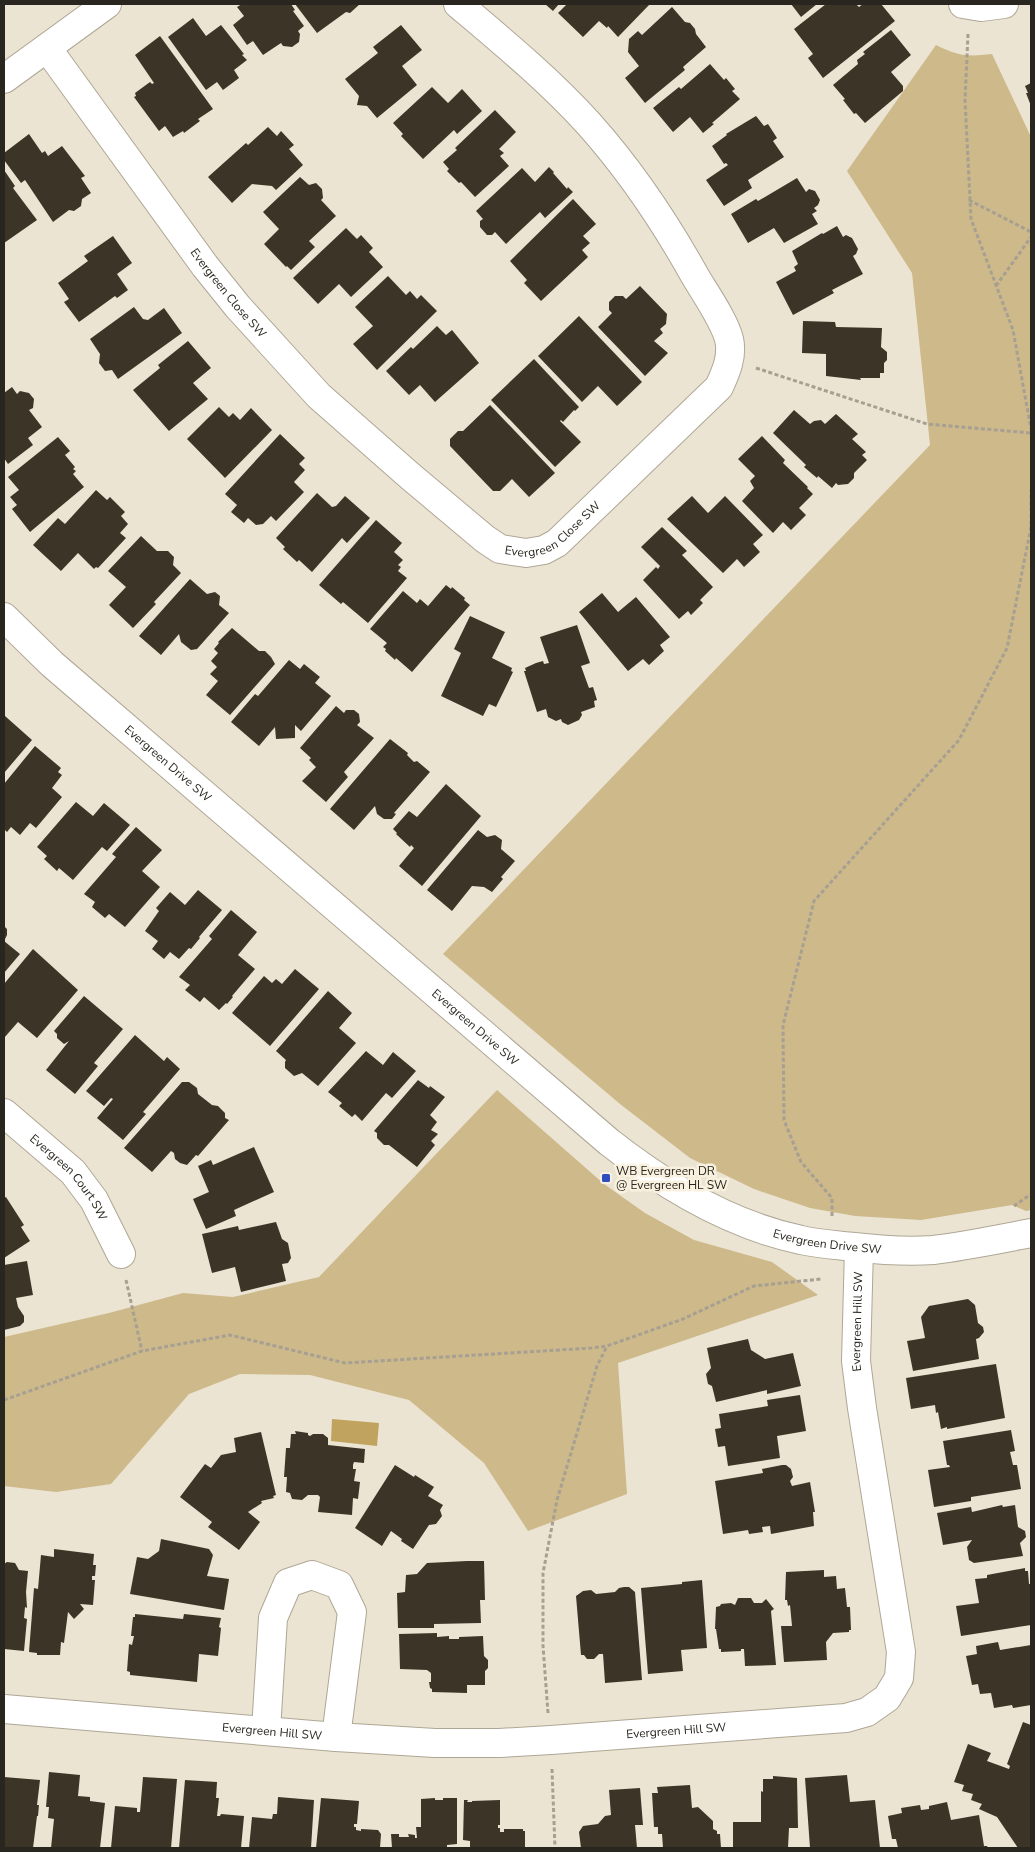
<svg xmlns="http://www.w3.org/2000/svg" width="1035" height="1852" font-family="'Nunito Sans',sans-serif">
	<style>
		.green { fill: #cdb98a }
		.water { fill: #c0a35f }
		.building { fill: #3c3527 }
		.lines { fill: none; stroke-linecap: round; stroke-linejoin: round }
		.minor-casing { stroke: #afa796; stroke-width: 30 }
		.path { stroke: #a7a092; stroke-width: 3; stroke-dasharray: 4 2.5; stroke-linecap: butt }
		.minor { stroke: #fff; stroke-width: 28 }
		.poi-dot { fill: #2f4ebf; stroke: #f9f1df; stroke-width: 2 }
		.labels { text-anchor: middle; stroke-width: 5; stroke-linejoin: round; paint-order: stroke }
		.street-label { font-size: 12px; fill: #29261f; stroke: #f9f1df }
		.poi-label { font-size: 12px; fill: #29261f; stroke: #f9f1df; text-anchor: start }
	</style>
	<rect width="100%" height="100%" fill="#ece4d2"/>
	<path class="green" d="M936 45C958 56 968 57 992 54L1031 137V1210L1026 1211 1012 1205 921 1220 855 1216 810 1208 754 1189 690 1158 620 1104 443 954 930 445 912 273 847 171Z
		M497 1090 604 1184 645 1213 694 1240 772 1262 818 1295 618 1363 627 1494 528 1531 484 1463 409 1400 310 1375 240 1374 189 1394 111 1484 56 1492 4 1486V1337L109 1313 183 1293 233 1297 319 1277Z"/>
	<path class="water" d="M332 1419 379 1423 377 1446 331 1441Z"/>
	<path class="building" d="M242 4H291L295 10 293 11 304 26 298 31 300 34 299 42 292 47 283 46 281 43 263 55 253 41 247 45 233 25 244 16 237 7Z
		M295 4H360L350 13 346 12 317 33Z
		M545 4H559L553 11Z
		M567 4H650L618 37 608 26 607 28 599 21 583 37 558 13Z
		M791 4H817L801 17Z
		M826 4H856L859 7 863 4H881L895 21 823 78 808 58 813 54 794 29Z
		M672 7 685 22 690 23 695 29 696 34 706 47 683 67 685 70 645 103 625 78 639 66 628 52 629 39 638 31 642 35Z
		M193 18 206 36 221 25 244 54 242 55 247 60 234 70 239 78 223 90 217 82 206 90 168 37Z
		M401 25 422 50 402 66 417 85 377 118 367 106 357 105 359 96 345 79 378 53 373 47Z
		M891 30 911 55 891 72 903 86V91L865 123 856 113 854 114 843 100 845 99 833 85 858 64 857 60 865 54 863 52Z
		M160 36 213 109 198 119 200 121 184 133 183 131 173 137 165 126 159 131 134 97 136 96 135 93 150 82 152 84 154 83 135 55Z
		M710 64 724 80 726 78 735 89 732 91 740 99 712 123 714 124 703 133 690 117 673 132 653 108 679 87 681 89Z
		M1031 83V106L1026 93H1028L1025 86Z
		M432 87 448 103 462 89 482 111 457 134 454 130 423 159 401 136 403 134 393 123Z
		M495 110 516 132 499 149 504 153 500 156 509 166 475 197 461 182 459 183 447 171 449 169 443 162 457 150 455 148Z
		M756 116 764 126 768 124 777 138 773 141 784 157 748 180 752 188 724 206 706 180 728 165 726 163 724 164 712 146 727 135 726 134Z
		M268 127 277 136 281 131 294 145 289 149 303 165 276 190 272 186 252 184 232 203 208 177 246 143 248 145Z
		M29 134 42 153 45 151 48 156 62 146 85 176 81 178 91 193 82 199 81 206 74 211 69 210 53 222 25 180 21 183 4 160V153Z
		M549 167 554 172 553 173 567 189 568 187 573 192 545 218 540 212 506 244 495 232 492 235H487L480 227V221L483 219 476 211 522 168 535 182Z
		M4 170 15 186 13 188 37 220 4 243Z
		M300 177 309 185 316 183 322 189 323 198 321 200 336 216 309 241 315 247 291 270 287 266 286 267 264 244 279 229 263 212Z
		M797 178 806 192 809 189 815 191 820 200 818 205 814 208 817 211 812 214 818 224 784 243 774 228 748 243 731 214 756 199 758 201Z
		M573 199 596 224 583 236 590 243 582 250 588 257 541 301 524 283 527 280 510 261Z
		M837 226 843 237 846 235 852 238 858 249 856 254 853 256 863 274 832 290 834 293 793 315 776 282 796 271 794 267 798 264 792 251 822 233 823 234Z
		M346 228 357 239 361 235 373 248 369 252 383 267 351 297 339 284 318 304 293 278Z
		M113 236 132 263 117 274 128 290 117 298 115 296 79 322 64 302 69 299 58 283 88 261 84 256Z
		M388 276 406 295 410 291 417 299 421 295 437 311 377 370 353 344 373 326 355 307Z
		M640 286 667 314 666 324 660 329 663 333 654 341 668 353 645 376 598 327 612 313 609 310V302L615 296H623L626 299Z
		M134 307 143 319 148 320 164 308 182 333 118 379 112 370 105 371 99 363 100 354 90 339Z
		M579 316 642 382 617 406 598 386 582 402 538 356Z
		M803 321 835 322 836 327 882 328 881 347 887 352V360L884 363V373H880V378H860L861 380 826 376V354L802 353Z
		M437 326 446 335 452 330 479 363 435 402 420 385 409 395 386 371 411 347 413 349Z
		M188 341 211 368 193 383 208 399 169 431 133 390 160 368 158 365Z
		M534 359 579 407 575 411 574 410 563 422 561 420 560 421 581 442 555 467 491 400Z
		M12 387 17 394 20 391 29 393 34 399 33 408 29 410 42 427 28 438 33 445 8 464 4 458V393Z
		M490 405 555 473 529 497 512 479 500 491H493L450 446V439L458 431H463Z
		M219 407 229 417 233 413 240 420 251 408 272 430 225 478 187 439Z
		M794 410 810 424 814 421 821 420 825 424 836 414 858 434 852 439 866 452 862 455 867 460 854 473V478L848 484 838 485 836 483 832 488 818 476 817 478 804 467 806 465 773 433Z
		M280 434 305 458 299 464 305 470 294 482 304 492 276 521 271 516 263 524 256 525 248 518 244 523 231 512 237 505 225 494Z
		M762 436 785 460 783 463 808 487 807 488 813 494 799 508 806 515 791 530 783 522 773 533 742 501 754 488 750 481 755 476 738 459Z
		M58 437 70 451 65 455 75 467 73 469 76 471 73 474 84 487 30 532 12 509 17 505 10 497 19 490 8 477Z
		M96 490 107 500 110 497 125 512 121 516 128 524 120 533 126 538 98 568 96 567 94 569 78 553 61 571 33 545 58 518 65 524Z
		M317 493 332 507 336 506 345 496 370 518 347 543 342 538 312 572 299 560 297 562 283 549 285 547 276 538Z
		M692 496 708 513 725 496 763 535 753 544 760 552 744 567 737 559 723 573 667 519Z
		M376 520 402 543 394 552 403 560 398 565 401 567 398 571 407 578 368 623 343 602 341 604 319 585Z
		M662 527 687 551 682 555 713 587 700 600 703 603 691 615 688 611 679 619 643 580 656 567 658 569 660 566 641 547Z
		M141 536 157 551H168L174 557 173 565 181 573 154 602 156 604 133 628 109 605 126 587 108 571Z
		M190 579 207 594 215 592 220 596 219 605 229 613 197 649 191 650 181 642 179 634 161 655 139 636Z
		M446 585 451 589 452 587 465 598 464 600 470 605 412 672 396 658 395 660 385 651 386 649 383 647 387 643 370 629 403 591 417 603 420 599 428 606Z
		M602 593 618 612 636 597 670 637 660 645 664 651 649 665 643 659 628 671 579 612Z
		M470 616 505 632 492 658 512 668 511 671 513 672 496 707 489 704 483 716 441 696 461 653 454 649Z
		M577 625 590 663 581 666 589 688 593 687 597 700 594 701 595 707 581 712 582 715 579 720 568 725 562 722 561 719 556 721 548 717 546 709 537 712 524 671H526L525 668 536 663 543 661 544 664 549 663 540 637Z
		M232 628 259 651H265L271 657 275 664 230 715 206 695 218 681 210 674 217 667 211 661 218 653 214 649 219 643 218 642Z
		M289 660 300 669 304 664 320 677 315 683 331 696 301 731 295 725V738L276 739 275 727 259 746 231 722 255 694 258 696Z
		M336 706 344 713 346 710H354L359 714 360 722 357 725 374 738 344 772 348 777 326 802 302 781 316 767 309 760 311 758 300 748Z
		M5 716 32 740 4 773V718Z
		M390 739 408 753 407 755 414 762 417 761 430 772 394 813 396 814 392 819H384L377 814 375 806 354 830 330 809Z
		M35 746 61 768 58 772 62 775 52 788 62 797 36 828 30 823 20 835 11 827 7 832 4 829V784Z
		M446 784 481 816 422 886 399 866 414 848 411 845 410 847 396 834 397 833 393 829 409 811 417 817Z
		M76 802 93 816 104 803 130 825 107 851 102 847 73 880 59 868 57 871 44 859 47 856 37 847Z
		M136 827 162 850 142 871 160 887 125 927 109 914 105 918 92 907 95 902 84 894 116 857 112 854Z
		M478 830 487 837 495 835 502 840 501 849 515 861 501 877 503 879 492 892 484 887 472 886 452 911 427 890Z
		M198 890 222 910 199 937 200 938 191 949 189 948 179 959 170 952 164 959 152 949 158 941 145 931 159 911 156 908 170 892 185 905Z
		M231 910 257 932 238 955 255 969 232 996 233 997 227 1004 226 1003 219 1010 204 997 200 1002 185 990 190 985 179 977 212 939 209 936Z
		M4 926 7 929V935L4 941 20 954 4 973Z
		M33 949 78 990 37 1038 18 1022 4 1038V984Z
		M295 969 319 989 270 1046 232 1013 264 976 272 983 276 979 282 984Z
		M328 991 352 1013 339 1028 356 1043 318 1086 302 1073 294 1076 285 1068V1062L286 1060 276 1051Z
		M84 996 123 1029 94 1063 98 1066 75 1094 46 1070 69 1041 64 1044 57 1038V1034L54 1031Z
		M135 1035 164 1061 167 1057 180 1069 143 1112 146 1114 123 1140 97 1118 113 1099 111 1098 104 1106 86 1091Z
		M366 1051 383 1065 393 1052 416 1071 392 1098 386 1093 362 1121 355 1114 352 1117 339 1106 342 1103 328 1092Z
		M418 1080 429 1088 430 1086 445 1097 430 1115 437 1122 431 1130 438 1134 431 1141 435 1145 417 1167 389 1145H384L377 1138V1133L374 1131Z
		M182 1082H189L197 1088 198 1094 212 1105 218 1106 225 1113V1118L229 1120 198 1156 196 1155 187 1165 180 1163 175 1159 174 1153 171 1151 152 1172 124 1148Z
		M254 1147 274 1192 234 1210 236 1216 206 1229 193 1199 209 1192 198 1166 211 1160 213 1165Z
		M6 1197 24 1225 21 1227 30 1241 4 1258V1198Z
		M276 1222 282 1239 288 1243 291 1258 288 1263 282 1264 286 1281 241 1292 235 1267 212 1273 202 1234 238 1226 239 1230Z
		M27 1261 33 1295 16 1298 18 1307 24 1316V1322L20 1326 4 1330V1265Z
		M968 1299 975 1305 978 1323 983 1327 984 1332 979 1338 976 1339 979 1359 913 1371 907 1341 925 1338 921 1317 929 1306Z
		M748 1339 751 1350 765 1359 793 1353 801 1386 767 1394V1390L716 1402 712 1386 708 1384 706 1374 711 1368 707 1348Z
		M996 1364 1005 1418 947 1429V1427L941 1429 938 1412 936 1413 935 1405 911 1409 906 1378Z
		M800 1395 806 1431 777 1436 780 1458 728 1466 725 1446 718 1447 715 1429 721 1428 719 1414 768 1406 767 1400Z
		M1011 1430 1015 1451 1010 1452 1013 1465H1017L1021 1489 971 1497V1501L934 1507 928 1470 950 1467 949 1465H947L943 1441Z
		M295 1431 308 1433V1435L310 1436 313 1434H323L328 1438V1445L365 1449 364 1463 354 1462 353 1465V1469H356L354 1481 360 1482 358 1499 353 1498 352 1515 318 1512 320 1497 318 1495H308L302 1500 292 1499 290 1493 286 1492 287 1477H284L286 1448H290L291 1434H296Z
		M261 1432 276 1495 273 1496 274 1498 261 1501 262 1503 248 1512 260 1522 239 1550 208 1527 212 1522 180 1497 205 1464 211 1468 221 1455 236 1452 234 1438Z
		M395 1465 414 1477 415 1475 434 1487 428 1496 443 1505 440 1510 442 1516 436 1524 429 1525 413 1549 401 1541 402 1539 391 1531 382 1546 355 1528Z
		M782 1465H786L791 1469 793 1477 790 1481 792 1486 810 1482 815 1512H813L814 1526 771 1534 770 1526 762 1527 763 1532 749 1534 748 1530 723 1534 715 1481 763 1473 762 1469Z
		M1002 1505 1003 1507 1015 1505 1018 1527 1025 1531 1026 1537 1020 1543 1023 1556 974 1563 969 1560 967 1547 972 1540 943 1545 937 1513 971 1507 972 1512Z
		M161 1539 209 1549 213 1555 207 1576 229 1579 224 1610 130 1594 137 1557 148 1559 159 1551Z
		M54 1549 94 1554 93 1565H96L95 1576H92V1580H95L93 1605 80 1604 84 1609 74 1619 68 1612 64 1643 61 1642 60 1655H37V1653L29 1652 34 1588 38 1589 41 1555 54 1557Z
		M467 1561H484L485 1600H480L481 1623 434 1624V1628H398L397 1593 405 1592 406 1575 417 1574 427 1563Z
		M7 1562 15 1563 19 1570 28 1571 26 1592 27 1608 25 1607 24 1618 27 1619 24 1651 4 1649V1564Z
		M1025 1568V1571H1028L1029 1584H1031V1625L961 1636 956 1606 979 1603 975 1579 987 1578V1575Z
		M824 1570V1577L836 1576 837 1589 845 1588 847 1607H850L851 1630H849V1632L833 1633 826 1642 827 1660 784 1662 781 1626H792L790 1605 788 1606 787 1600H785L786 1572Z
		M702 1580 707 1648 681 1650 683 1671 648 1674 641 1588 682 1584V1582Z
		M624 1587H629L635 1592 642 1680 605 1683 603 1654H599L594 1659H587L584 1655H581L576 1596 583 1591 591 1590 596 1594 615 1592 619 1588Z
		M738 1598H751L754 1603H762L766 1599 774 1609 771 1611 776 1665 745 1666 744 1649H741V1651L721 1652V1649H719L716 1629H715L716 1607 720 1606 721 1604 731 1603 735 1605Z
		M135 1614 183 1619 184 1614 221 1618 219 1627 221 1628 218 1656 199 1654 197 1682 130 1675V1672L127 1671 129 1644 132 1645 134 1636H131L133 1617H135Z
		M437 1633V1637L449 1636V1639H459V1637L483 1636 484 1656 488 1660V1668L485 1671V1685H467V1693L432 1692V1689L430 1688 429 1682H431V1673L427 1670 400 1669 399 1634Z
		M998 1642 1000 1650 1031 1645V1705L1013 1708 1012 1705 994 1708 991 1693 980 1694 978 1684 972 1685 966 1656 977 1654 976 1646Z
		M1023 1722 1031 1725V1848H1018L997 1817 979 1809 982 1804 971 1800 973 1794 962 1791 964 1785 954 1782 968 1744 991 1753 987 1761 1009 1769 1010 1766 1007 1764Z
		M49 1772 80 1775 78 1796 90 1797V1801L105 1803 100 1848H51L54 1819 48 1818 49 1807H46Z
		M847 1775 850 1802 875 1800 880 1848H810L805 1778Z
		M773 1776 797 1778 798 1828H789L788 1848H733V1822H761V1791L763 1792V1779H773Z
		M4 1777 40 1780 37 1805H39L38 1816H37L33 1848H4Z
		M143 1777 177 1779 171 1848H111L115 1806 137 1808V1812H140Z
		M185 1780 217 1782 216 1798H219L217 1816H220L221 1814 244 1816 241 1848H179Z
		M690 1785 692 1808 698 1807 713 1821V1829L717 1831V1834H720L721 1848H663L662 1834H658V1827H654L652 1793H658L657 1787Z
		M640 1788 643 1825H635L637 1848H581L579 1832 583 1826 598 1824 605 1816 611 1815 609 1790Z
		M278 1797 314 1800 311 1848H249L252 1817 272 1819 273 1814H277Z
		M321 1798 359 1801 357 1824H354V1827H356V1830L361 1831V1829L378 1830 381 1834 380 1848H316Z
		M435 1798V1800H443V1798H457V1844L447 1845V1848H392L391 1834H399V1837H409L408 1834 415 1835V1838H417L416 1827H421V1799Z
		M464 1800H468L467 1802H472V1801L500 1800V1825H498V1828H500V1832H504V1829H523V1831H525V1848H470V1841L463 1840Z
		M947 1802 951 1820 979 1815 984 1846H987L988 1848H898L896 1839H892L888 1816 902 1813 901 1808 920 1805 921 1810 929 1809V1806Z"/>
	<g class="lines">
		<g class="minor-casing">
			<g id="minor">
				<path d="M963 4 981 7 1004 4"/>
				<path id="s1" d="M47 48 205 266 238 307 319 396 410 476 485 539 500 549 526 553 544 550 557 543 719 387C726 372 733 356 729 339 724 320 705 293 695 276 665 222 630 170 589 124 549 80 503 42 458 4"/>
				<path d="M4 79 107 4"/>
				<path id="s2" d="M4 617 52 664 609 1142C665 1186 730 1225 801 1240 818 1244 836 1245 854 1247 880 1250 907 1252 933 1250 966 1246 999 1239 1031 1233"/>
				<path id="s3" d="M4 1113 73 1172 94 1200 121 1254"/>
				<path id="s4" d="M4 1709 336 1737 435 1743H499L551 1740 846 1718 867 1712 887 1698 899 1678 901 1652 862 1408 856 1361 859 1248"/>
				<path d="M266 1730 273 1618 288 1583 312 1575 339 1585 352 1612 336 1737"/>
			</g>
		</g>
		<path class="path" d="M968 34 965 100 971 219 1013 330 1031 429
			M969 200 1031 232
			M996 286 1031 237
			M756 368 927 424 1031 433
			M1014 1206 1031 1194
			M832 1216V1198L801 1162 784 1120 783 1025 814 901 959 740 1007 648 1031 527V490
			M126 1280 142 1351
			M4 1400 142 1351 230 1335 345 1363 592 1348 607 1346 683 1319 754 1286 821 1279
			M548 1713 543 1646V1573L557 1500 597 1366 607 1346
			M552 1769 555 1848"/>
		<use href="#minor" class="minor"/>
	</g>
	<rect class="poi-dot" x="601" y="1173" width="10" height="10" rx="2.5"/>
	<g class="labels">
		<g class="street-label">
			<text dy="4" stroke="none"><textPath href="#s1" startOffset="305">Evergreen Close SW</textPath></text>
			<text dy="4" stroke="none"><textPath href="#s1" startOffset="740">Evergreen Close SW</textPath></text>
			<text dy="4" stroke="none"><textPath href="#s2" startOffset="220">Evergreen Drive SW</textPath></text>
			<text dy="4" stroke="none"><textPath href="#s2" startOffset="625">Evergreen Drive SW</textPath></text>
			<text dy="4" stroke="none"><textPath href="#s3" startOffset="92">Evergreen Court SW</textPath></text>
			<text dy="4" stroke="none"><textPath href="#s2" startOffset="1045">Evergreen Drive SW</textPath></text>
			<text dy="4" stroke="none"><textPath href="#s4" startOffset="1274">Evergreen Hill SW</textPath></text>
			<text dy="4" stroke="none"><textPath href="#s4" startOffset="269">Evergreen Hill SW</textPath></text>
			<text dy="4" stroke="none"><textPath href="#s4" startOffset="674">Evergreen Hill SW</textPath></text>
		</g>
		<g class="poi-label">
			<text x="616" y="1175">WB Evergreen DR<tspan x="616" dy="14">@ Evergreen HL SW</tspan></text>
		</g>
	</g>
	<rect width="1035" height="1852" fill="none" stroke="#29261f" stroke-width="10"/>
</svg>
